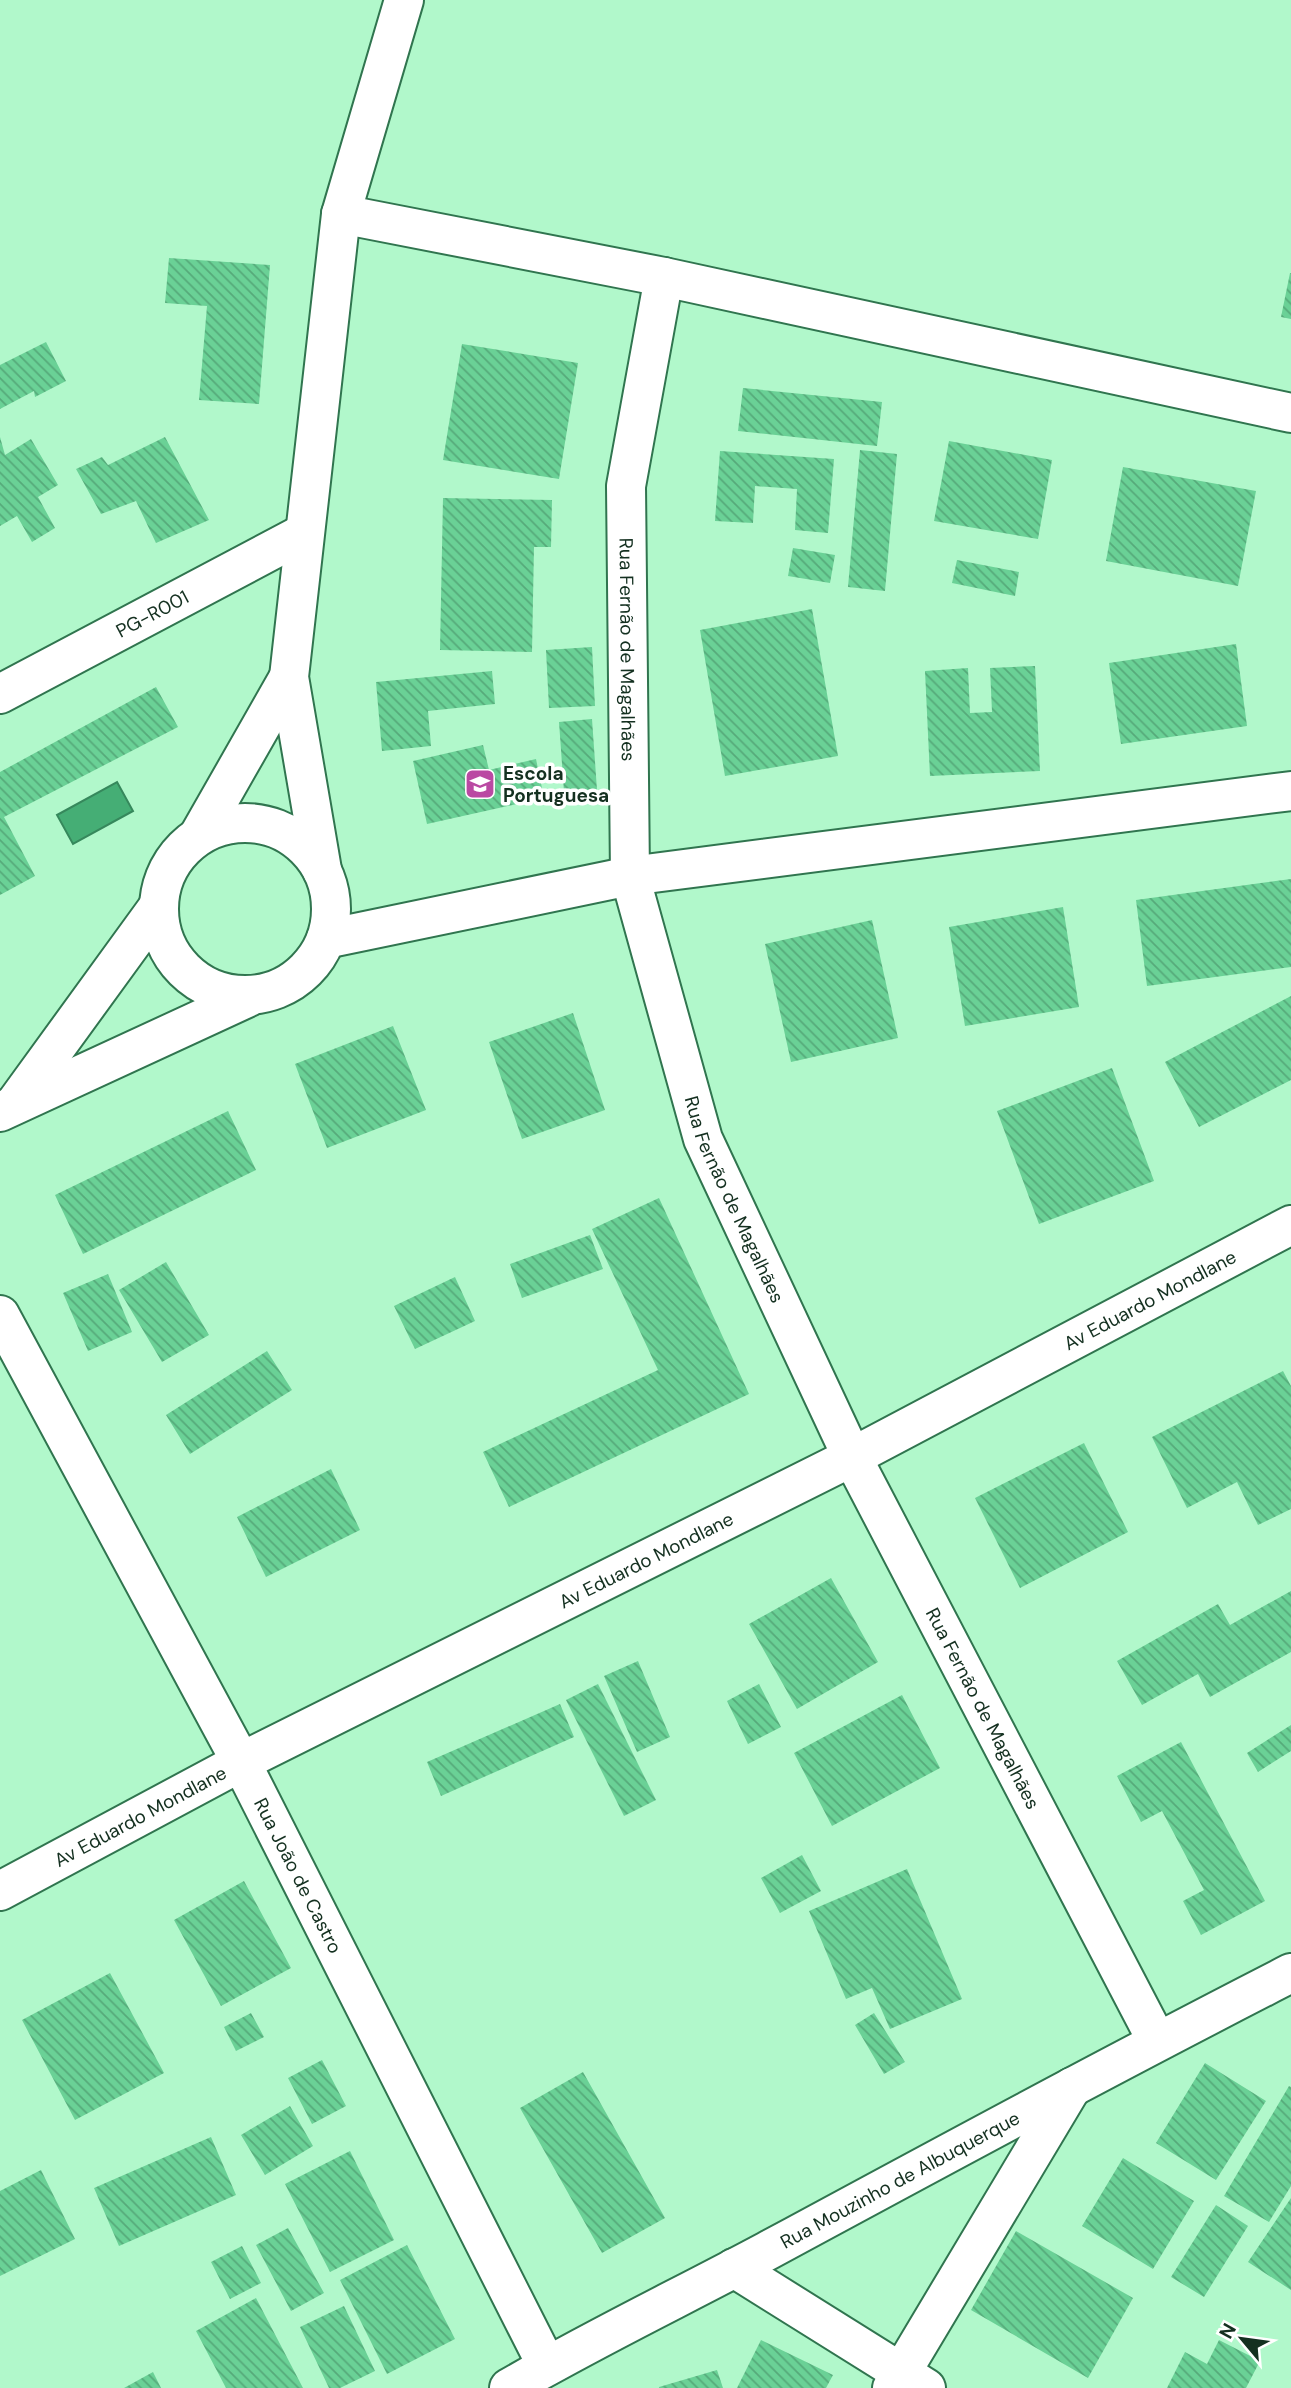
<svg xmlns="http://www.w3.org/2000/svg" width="1291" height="2388" font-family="'DM Sans',sans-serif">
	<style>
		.water { fill: #45ae75; stroke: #36885c; stroke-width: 2 }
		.building { fill: url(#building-back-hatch) }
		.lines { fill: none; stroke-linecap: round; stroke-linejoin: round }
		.minor-casing { stroke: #30754f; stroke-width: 42 }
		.tertiary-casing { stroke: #30754f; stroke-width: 42 }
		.minor { stroke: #fff; stroke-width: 38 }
		.tertiary { stroke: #fff; stroke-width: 38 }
		.labels { text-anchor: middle; stroke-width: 7; stroke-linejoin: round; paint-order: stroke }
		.street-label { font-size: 19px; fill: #143020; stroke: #fff }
		.poi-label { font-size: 19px; font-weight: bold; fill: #143020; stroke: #fff; text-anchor: start }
	</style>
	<defs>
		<pattern id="building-back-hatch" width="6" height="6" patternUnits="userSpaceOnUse" patternTransform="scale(1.75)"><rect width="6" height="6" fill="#6ad196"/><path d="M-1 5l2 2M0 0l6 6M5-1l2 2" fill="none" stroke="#56aa7a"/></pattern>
	</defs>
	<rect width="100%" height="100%" fill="#b1f8cb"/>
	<path class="water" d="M117 782 133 811 73 844 57 815Z"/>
	<path class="building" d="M169 258 270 265 259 404 199 400 207 306 165 303Z
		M1290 273H1291V319L1281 317Z
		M46 342 66 381 35 397 34 391 0 409V365Z
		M462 344 578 363 559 479 443 460Z
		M743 388 882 402 877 446 738 431Z
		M0 437 5 455 31 439 58 485 38 497 55 528 32 542 17 516 0 526Z
		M165 437 209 520 156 543 136 501 101 514 76 469 102 457 108 465Z
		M949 441 1052 460 1038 539 934 521Z
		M860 450 897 454 885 591 848 587Z
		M720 451 834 459 828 533 795 530 797 489 755 486 753 523 715 521Z
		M1123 467 1256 491 1238 586 1106 561Z
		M443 498 552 500 551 547H534L532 652 440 650Z
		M793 548 835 555 830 583 788 576Z
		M957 560 1019 572 1015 596 952 583Z
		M812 609 838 756 725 776 700 630Z
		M1236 644 1247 726 1121 744 1109 663Z
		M592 647 595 706 549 708 546 650Z
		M1035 666 1040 771 930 776 925 671 968 668 970 713 992 712 990 668Z
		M492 671 495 704 428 711 431 746 382 751 376 682Z
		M156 687 178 727 4 817 35 876 0 895V772Z
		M592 719 597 790 564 792 559 722Z
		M483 745 489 770 536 759 544 798 427 824 413 761Z
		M1291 879V967L1147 986 1136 900Z
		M1063 907 1079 1007 965 1026 949 927Z
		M872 920 898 1038 791 1062 765 944Z
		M1291 996V1080L1199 1127 1165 1062Z
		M573 1013 605 1110 522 1139 489 1042Z
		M393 1026 426 1110 327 1148 295 1064Z
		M1112 1068 1154 1181 1039 1224 997 1111Z
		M228 1111 256 1170 83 1254 55 1195Z
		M659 1198 749 1394 509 1507 483 1452 658 1370 592 1229Z
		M590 1235 603 1269 522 1298 510 1264Z
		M166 1262 209 1335 162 1362 119 1290Z
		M108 1274 132 1332 88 1351 63 1293Z
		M455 1277 475 1321 415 1349 394 1306Z
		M267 1351 292 1390 190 1454 166 1415Z
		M1283 1371 1291 1386V1509L1258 1525 1237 1482 1187 1508 1152 1437Z
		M1084 1443 1128 1532 1020 1588 975 1498Z
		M331 1469 360 1530 266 1577 237 1517Z
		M831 1578 878 1662 797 1709 749 1624Z
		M1291 1591V1652L1210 1697 1198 1674 1142 1705 1117 1661 1218 1604 1230 1625Z
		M638 1661 670 1737 637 1752 604 1676Z
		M598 1684 656 1800 624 1816 566 1700Z
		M759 1684 781 1727 748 1744 727 1701Z
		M902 1695 940 1768 832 1826 794 1753Z
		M560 1704 574 1737 441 1796 427 1762Z
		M1291 1725V1751L1258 1772 1247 1753Z
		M1181 1742 1265 1901 1201 1935 1183 1901 1204 1890 1162 1811 1141 1822 1117 1776Z
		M802 1855 821 1891 780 1913 761 1878Z
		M907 1869 962 1999 890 2029 872 1988 846 1999 809 1911Z
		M244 1881 291 1968 221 2006 174 1920Z
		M110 1973 164 2073 75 2120 22 2020Z
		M251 2013 264 2037 236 2051 224 2027Z
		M874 2013 905 2062 884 2074 855 2025Z
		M322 2060 346 2106 312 2124 288 2078Z
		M1205 2063 1266 2101 1216 2180 1156 2143Z
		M583 2072 665 2218 602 2253 520 2108Z
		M1289 2086 1291 2087V2186L1269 2222 1224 2196Z
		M290 2106 313 2146 265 2175 241 2135Z
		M211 2137 236 2195 119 2246 94 2188Z
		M350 2151 394 2240 330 2272 285 2184Z
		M1123 2158 1194 2201 1153 2269 1082 2226Z
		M41 2170 75 2239 0 2276V2191Z
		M1291 2198V2290L1248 2262Z
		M1216 2205 1248 2226 1204 2297 1171 2277Z
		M288 2228 324 2293 291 2311 256 2245Z
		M1016 2231 1133 2298 1088 2378 971 2310Z
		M407 2245 455 2339 387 2374 340 2280Z
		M242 2246 261 2283 230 2299 211 2262Z
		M256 2298 303 2388H226L196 2331Z
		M344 2306 375 2371 340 2388H329L300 2327Z
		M761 2340 833 2375 826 2388H737Z
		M1219 2340 1260 2361 1246 2388H1167L1185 2352 1207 2364Z
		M717 2370 723 2388H659V2387Z
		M153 2372 161 2388H124Z"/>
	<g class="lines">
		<g class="minor-casing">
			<g id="minor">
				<path d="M341 214 664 277 1291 413"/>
				<path id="s1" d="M664 277 626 486 630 876 703 1139 852 1457 1157 2041"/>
				<path id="s2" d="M0 694 304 533"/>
				<path d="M326 939 630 876 1291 791"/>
				<path id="s3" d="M0 1315 241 1762 547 2366"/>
				<path d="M734 2268 926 2388"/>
				<path id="s4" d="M509 2388C593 2339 681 2297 767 2251 941 2157 1115 2063 1291 1973"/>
				<path d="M892 2388 1072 2087"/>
			</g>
		</g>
		<g class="tertiary-casing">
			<g id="tertiary">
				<circle cx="245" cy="909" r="86"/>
				<path d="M199 835 289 677"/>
				<path d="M322 870 289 677 341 214 404 0"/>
				<path d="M17 1101 158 907"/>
				<path d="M0 1112 249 997"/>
				<path id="s5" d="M0 1891 241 1762 852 1457 1291 1225"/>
			</g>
		</g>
		<use href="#minor" class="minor"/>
		<use href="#tertiary" class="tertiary"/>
	</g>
	<defs>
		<g id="school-square" transform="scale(1.575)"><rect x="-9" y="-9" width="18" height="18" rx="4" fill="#ba49a3" stroke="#fff"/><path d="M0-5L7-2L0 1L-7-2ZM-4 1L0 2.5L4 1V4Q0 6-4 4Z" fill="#fff"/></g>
	</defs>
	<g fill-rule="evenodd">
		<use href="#school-square" x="480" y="784"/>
	</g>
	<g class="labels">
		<g class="street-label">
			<text dy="7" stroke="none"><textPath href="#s2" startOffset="172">PG-R001</textPath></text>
			<text dy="7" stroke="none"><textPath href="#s1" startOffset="376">Rua Fernão de Magalhães</textPath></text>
			<text dy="7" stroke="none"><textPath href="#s1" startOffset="943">Rua Fernão de Magalhães</textPath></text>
			<text dy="7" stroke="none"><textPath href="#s5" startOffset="1293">Av Eduardo Mondlane</textPath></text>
			<text dy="7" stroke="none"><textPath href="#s5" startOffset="726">Av Eduardo Mondlane</textPath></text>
			<text dy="7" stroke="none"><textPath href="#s1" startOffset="1510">Rua Fernão de Magalhães</textPath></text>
			<text dy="7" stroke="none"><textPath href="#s5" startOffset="159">Av Eduardo Mondlane</textPath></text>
			<text dy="7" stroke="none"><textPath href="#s3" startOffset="635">Rua João de Castro</textPath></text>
			<text dy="7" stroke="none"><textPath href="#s4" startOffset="443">Rua Mouzinho de Albuquerque</textPath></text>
		</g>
		<g class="poi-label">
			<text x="503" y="780">Escola<tspan x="503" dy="22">Portuguesa</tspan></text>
		</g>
	</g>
	<g transform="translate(1242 2339) rotate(299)" stroke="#ffffff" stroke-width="5" paint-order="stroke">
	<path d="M0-5L12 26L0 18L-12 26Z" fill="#143020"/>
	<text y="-10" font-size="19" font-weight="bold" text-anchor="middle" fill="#143020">N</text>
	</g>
</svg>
